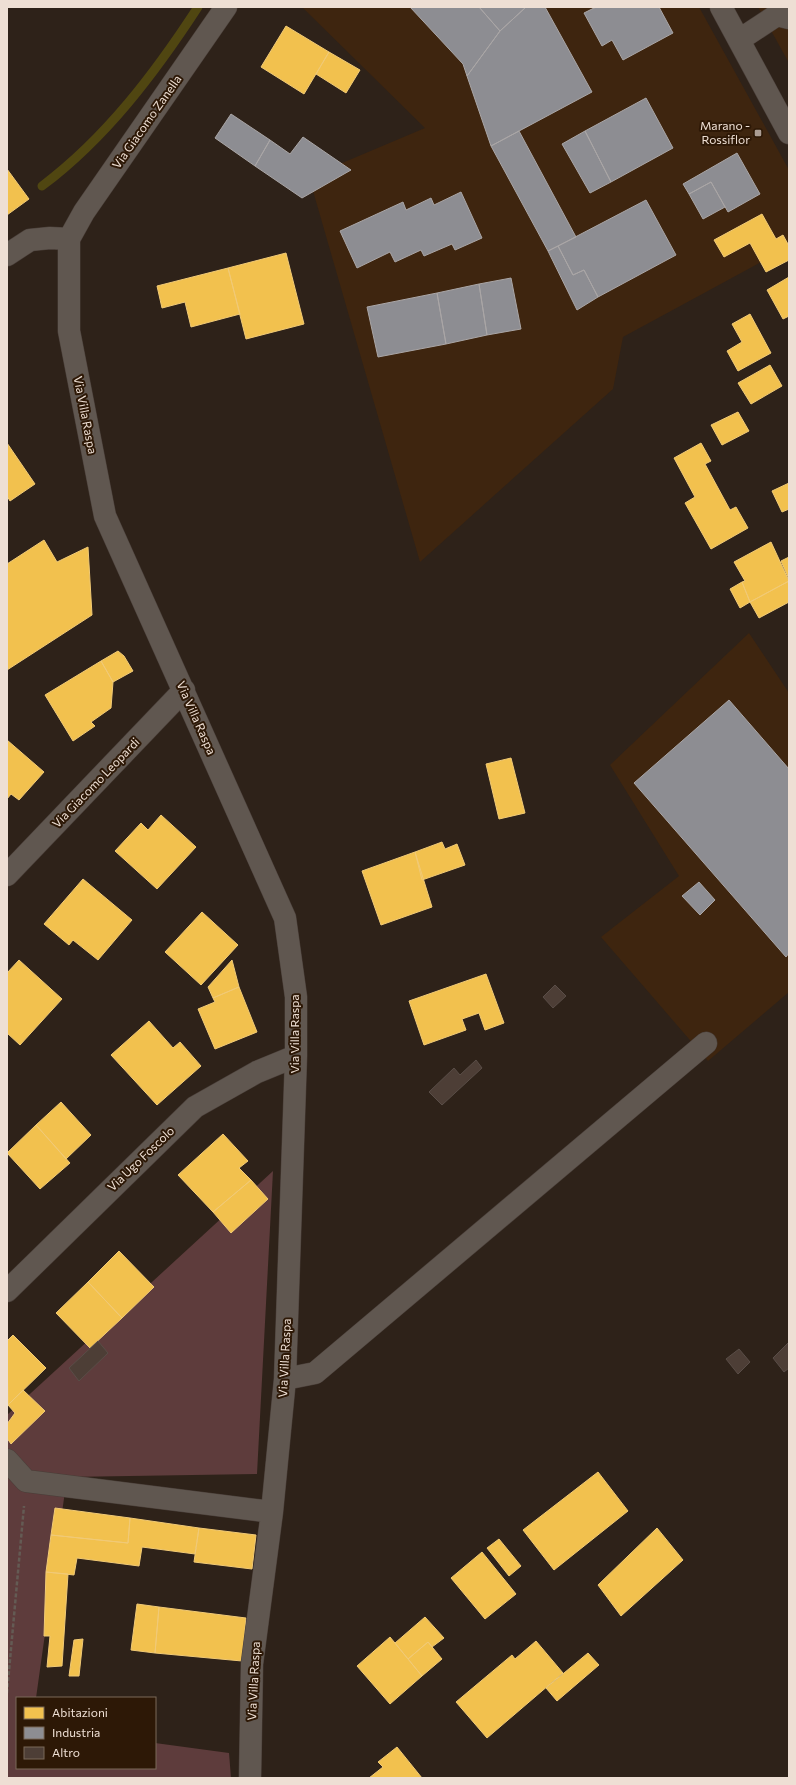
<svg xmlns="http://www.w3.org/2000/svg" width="796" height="1785" font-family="Commissioner,sans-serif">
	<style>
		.built { fill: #3e250f }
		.green { fill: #5e3c3c }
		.homes { fill: #f2c14e; stroke: #f1ca76 }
		.industry { fill: #8d8d92; stroke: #aaa6a6 }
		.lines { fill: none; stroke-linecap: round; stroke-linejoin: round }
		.stream { stroke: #504611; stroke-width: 9 }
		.building { fill: #4d3e36; stroke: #594d47 }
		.minor-casing { stroke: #493e38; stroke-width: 23 }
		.path { stroke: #645b54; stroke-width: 2.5; stroke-dasharray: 4 2; stroke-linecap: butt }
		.minor { stroke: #605750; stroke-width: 22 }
		.poi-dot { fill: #ab9d93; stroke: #2d1806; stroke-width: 1.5 }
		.labels { text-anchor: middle; stroke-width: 4; stroke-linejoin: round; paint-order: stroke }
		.street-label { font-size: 12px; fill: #eedfd4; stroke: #2d1806 }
		.poi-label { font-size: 12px; fill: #eedfd4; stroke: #2d1806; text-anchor: end }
	</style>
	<rect width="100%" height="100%" fill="#2e2219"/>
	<path class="built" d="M302 7H699L789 170V247L623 337 613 389 420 562 309 177 425 128Z
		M758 7H789V63Z
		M749 633 789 693V992L708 1061 601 937 679 876 610 765Z"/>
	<path class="green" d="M273 1171 257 1474 67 1477 36 1698H17V1768H155V1743L229 1753 231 1778H7V1415Z"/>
	<path class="homes" d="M286 26 329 52 304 94 261 67Z
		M329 52 360 70 346 93 316 74Z
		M7 169 29 199 7 215Z
		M762 214 776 239 783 235 789 246V260L766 272 750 243 724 257 714 240Z
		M286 253 304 324 246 339 228 268Z
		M228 268 240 314 191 327 185 302 162 308 157 286Z
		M789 277V316L783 319 767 290Z
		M750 314 771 353 738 371 727 351 742 342 732 324Z
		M770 365 782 386 751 404 738 383Z
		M738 412 749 431 722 445 711 425Z
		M7 443 35 484 10 501 7 496Z
		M701 443 711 461 705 464 730 510 736 507 748 528 711 549 685 503 695 497 674 458Z
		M789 483V509L782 512 772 491Z
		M44 540 57 562 88 547 92 615 7 670V564Z
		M771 542 789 581 750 602 742 582 745 581 734 562Z
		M789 557V579L781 561Z
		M789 581V602L759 618 750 602Z
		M742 582 750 602 740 608 730 589Z
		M118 651 124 656 133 671 113 682 101 661Z
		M101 661 113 682 111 708 91 722 95 726 73 741 45 695Z
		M7 740 44 772 19 800 11 794 7 799Z
		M511 758 525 813 499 819 486 764Z
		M161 815 196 847 157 889 115 851 141 823 148 830Z
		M442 842 445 849 457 844 465 865 422 880 415 852Z
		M415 852 432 907 381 925 362 871Z
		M83 879 132 920 98 960 73 940 69 945 44 924Z
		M202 912 238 945 201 985 165 952Z
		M19 960 62 999 20 1045 7 1033V973Z
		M232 960 239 987 213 998 208 987Z
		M486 974 504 1023 485 1030 479 1013 462 1019 466 1030 424 1045 409 1001Z
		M239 987 257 1032 215 1049 198 1009 215 1002 213 998Z
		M149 1021 173 1048 180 1042 201 1066 157 1105 111 1055Z
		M61 1102 91 1135 66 1159 36 1125Z
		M36 1125 70 1163 40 1189 7 1153Z
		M223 1134 248 1161 239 1168 251 1180 213 1212 178 1175Z
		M251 1180 268 1199 231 1233 213 1212Z
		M119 1251 154 1287 122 1318 88 1282Z
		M88 1282 122 1318 90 1348 56 1313Z
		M13 1335 46 1368 8 1405 7 1341Z
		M23 1390 45 1411 11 1444 7 1438V1424L15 1413 8 1405Z
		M598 1472 628 1511 554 1570 523 1530Z
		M55 1508 130 1518 128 1543 51 1535Z
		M130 1518 199 1528 195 1554 142 1547 139 1566 77 1558 74 1575 46 1572 51 1535 128 1543Z
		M199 1528 256 1535 252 1569 194 1562Z
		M657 1528 683 1560 621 1616 598 1585Z
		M499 1539 521 1566 509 1576 487 1548Z
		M482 1552 516 1594 485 1619 451 1578Z
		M46 1572 68 1574 62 1666 47 1667 50 1636H44Z
		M137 1604 159 1607 155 1653 131 1650Z
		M159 1607 246 1618 242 1661 155 1653Z
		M425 1617 444 1638 432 1647 428 1642 408 1659 395 1643Z
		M390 1637 422 1676 390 1704 357 1666Z
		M83 1639 79 1676H69L74 1640Z
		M536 1641 563 1673 487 1738 456 1702 512 1655 515 1659Z
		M428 1642 442 1659 422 1676 408 1659Z
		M588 1653 599 1665 557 1701 546 1688Z
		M397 1747 422 1778H369L383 1767 378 1762Z"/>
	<path class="industry" d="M410 7H479L500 31 467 76 463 64Z
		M479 7H526L500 31Z
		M526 7H545L592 92 491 146 467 76 500 31Z
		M596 7H659L673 33 623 60 612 40 602 46 584 13Z
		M646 98 673 148 611 182 585 131Z
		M231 114 270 140 255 166 215 138Z
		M519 131 576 237 548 251 491 146Z
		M585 131 611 182 590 193 562 144Z
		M303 137 351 170 302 198 255 166 270 140 290 154Z
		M737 153 760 194 728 212 711 182 689 194 683 184Z
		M711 182 725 207 703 219 689 194Z
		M461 192 482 238 455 250 452 244 424 256 421 250 395 262 390 252 357 268 340 231 403 202 406 210 431 198 434 205Z
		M646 200 676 255 598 297 584 270 573 275 558 246Z
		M558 246 573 275 584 270 598 297 577 310 548 251Z
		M511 278 521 329 487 335 479 284Z
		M479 284 487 335 446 344 437 293Z
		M437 293 446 344 378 357 367 307Z
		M729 700 789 769V953L786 957 634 783Z
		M699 882 715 900 700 915 682 896Z"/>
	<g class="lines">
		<path class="stream" d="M42 186C106 138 155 73 198 7"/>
	</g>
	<path class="building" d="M555 985 566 996 553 1008 543 997Z
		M476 1060 482 1068 442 1105 429 1092 454 1068 460 1075Z
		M98 1341 108 1353 79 1381 69 1368Z
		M789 1342V1368L784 1372 773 1358Z
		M739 1349 750 1362 738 1374 726 1359Z"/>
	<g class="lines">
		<g class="minor-casing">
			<path id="minor" d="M226 7 84 212 69 239V331L105 516 285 918 296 997V1056L285 1379 272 1512 252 1664 250 1778
				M721 7 789 133
				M739 40 777 15 789 18
				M7 255 30 240 50 238 69 239
				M7 875 184 690
				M7 1291 195 1107 257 1072 296 1056
				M285 1379 315 1373 706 1043
				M7 1460 26 1481 272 1512"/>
		</g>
		<path class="path" d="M7 1693 24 1506"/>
		<use href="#minor" class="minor"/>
	</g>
	<rect class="poi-dot" x="754" y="129" width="8" height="8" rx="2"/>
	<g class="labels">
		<g class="street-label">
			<text transform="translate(147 122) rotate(-55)" y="4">Via Giacomo Zanella</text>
			<text transform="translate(85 415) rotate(79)" y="4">Via Villa Raspa</text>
			<text transform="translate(196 718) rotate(66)" y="4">Via Villa Raspa</text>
			<text transform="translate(96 783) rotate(-46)" y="4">Via Giacomo Leopardi</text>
			<text transform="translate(295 1034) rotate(-90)" y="4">Via Villa Raspa</text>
			<text transform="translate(141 1159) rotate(-44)" y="4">Via Ugo Foscolo</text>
			<text transform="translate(285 1358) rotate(-87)" y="4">Via Villa Raspa</text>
			<text transform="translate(254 1681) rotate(-87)" y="4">Via Villa Raspa</text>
		</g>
		<g class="poi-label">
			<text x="750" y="130">Marano -<tspan x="750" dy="14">Rossiflor</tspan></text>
		</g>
	</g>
	<rect width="796" height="1785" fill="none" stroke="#eedfd4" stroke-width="16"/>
	<rect x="16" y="1697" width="140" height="72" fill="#2d1806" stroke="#7a6858"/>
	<rect x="24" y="1707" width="20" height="12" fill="#f2c14e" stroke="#7a6858"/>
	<text x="52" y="1717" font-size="12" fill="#eedfd4">Abitazioni</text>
	<rect x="24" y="1727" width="20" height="12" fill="#8d8d92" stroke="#7a6858"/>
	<text x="52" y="1737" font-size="12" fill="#eedfd4">Industria</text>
	<rect x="24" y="1747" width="20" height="12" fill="#4d3e36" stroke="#7a6858"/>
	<text x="52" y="1757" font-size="12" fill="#eedfd4">Altro</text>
</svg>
